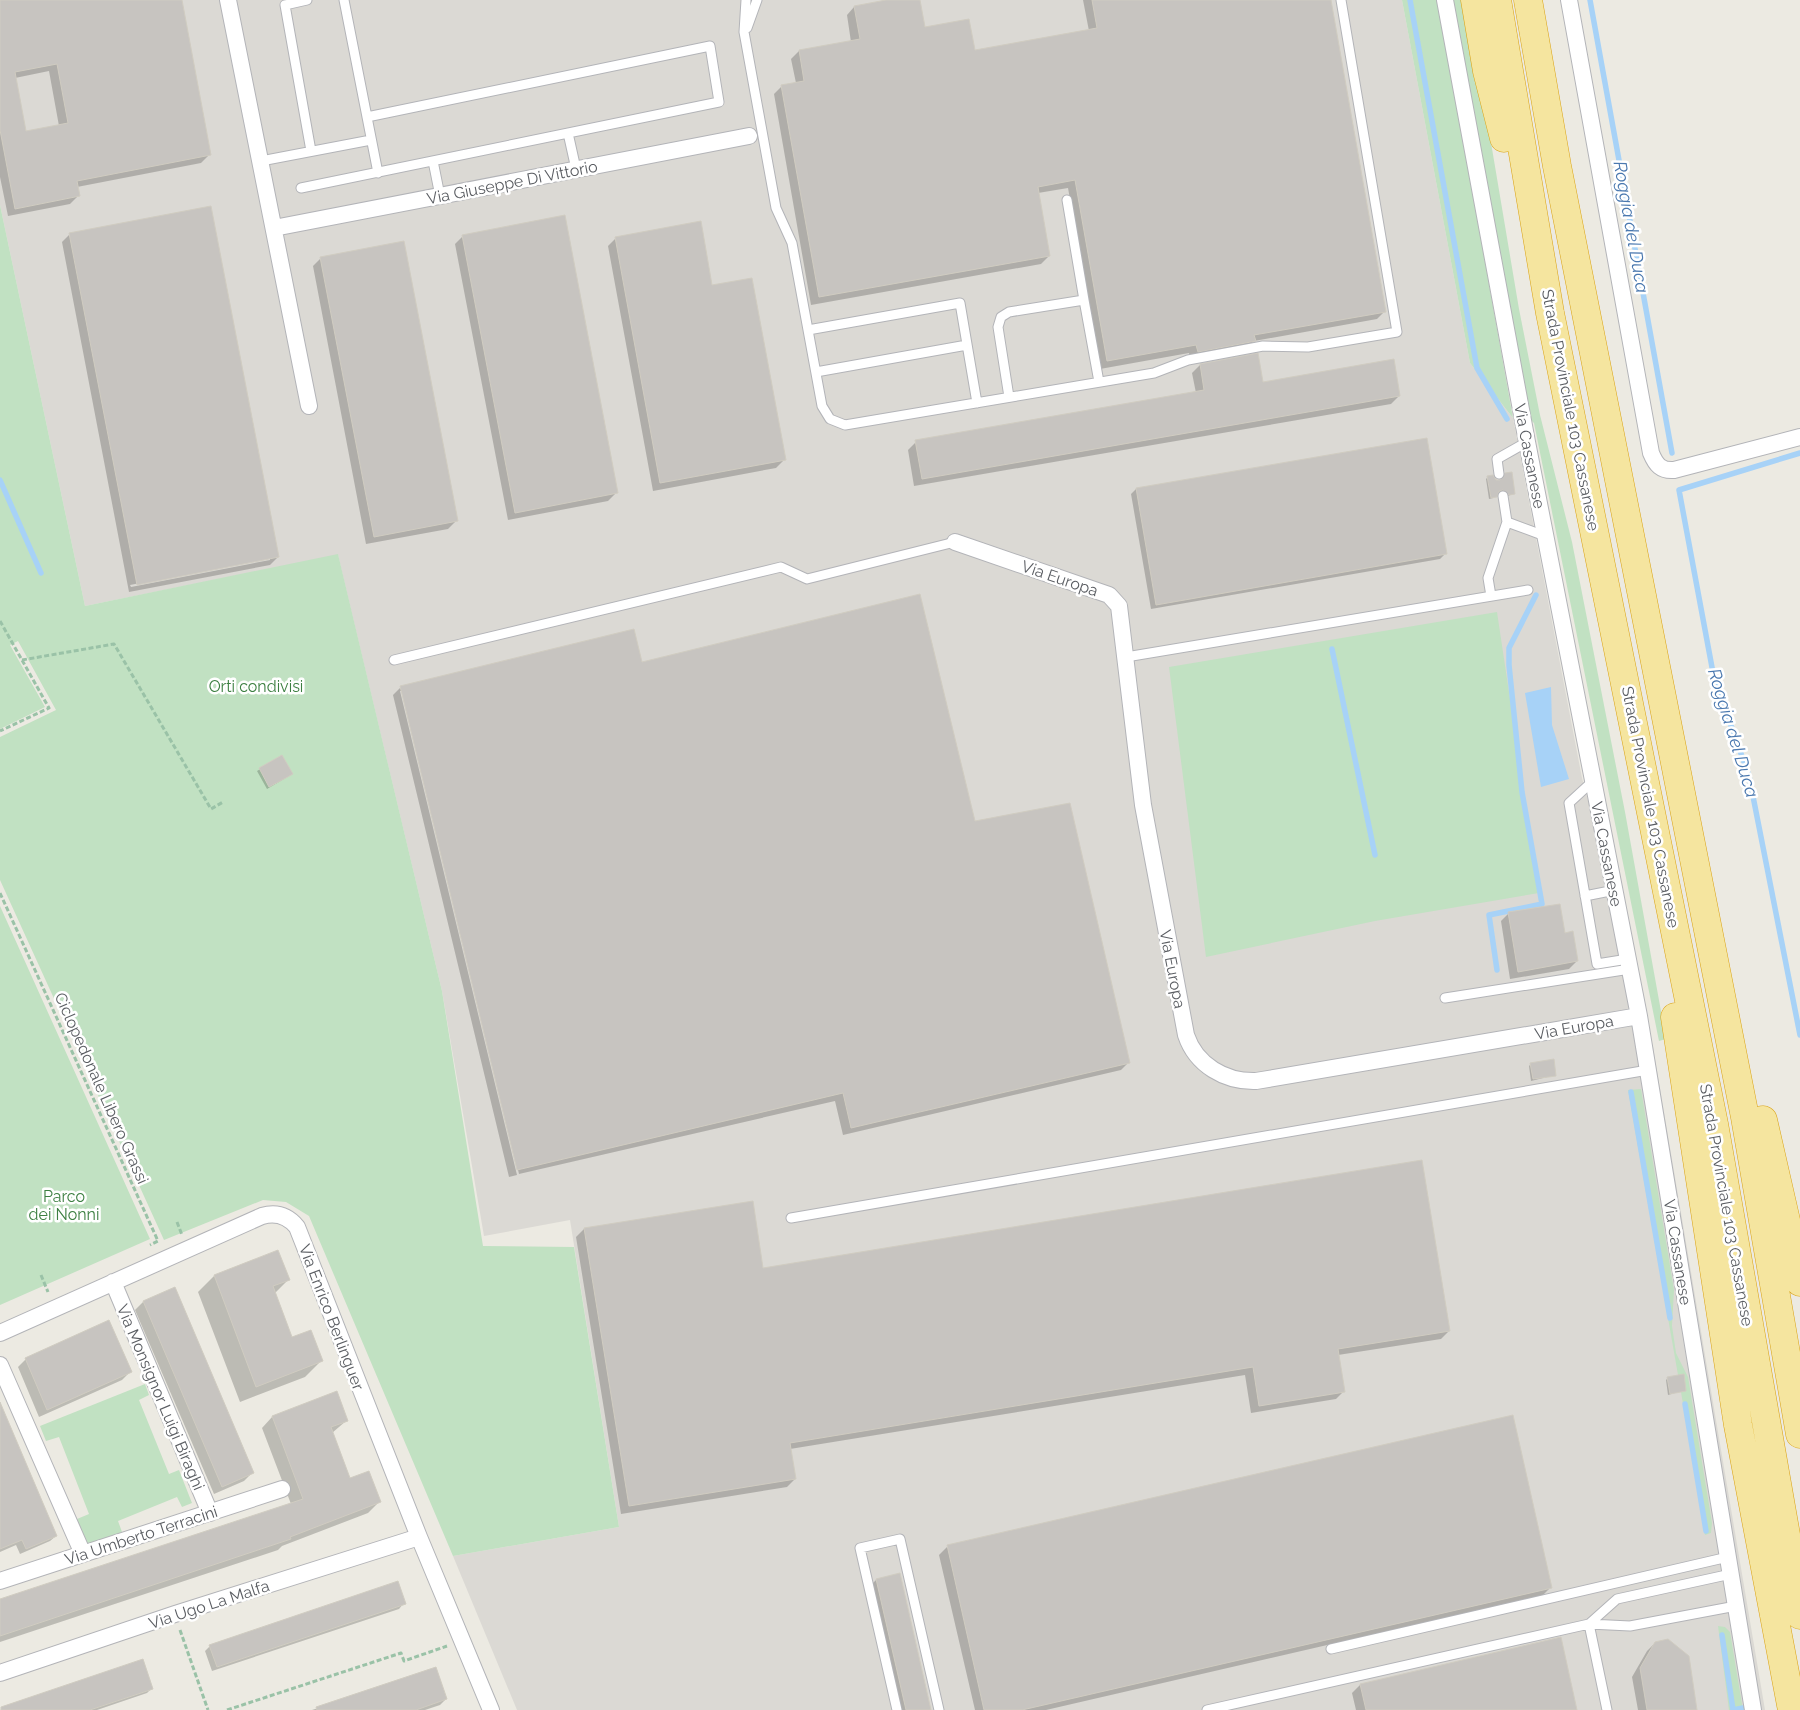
<svg xmlns="http://www.w3.org/2000/svg" width="1800" height="1710" font-family="Raleway,sans-serif">
	<style>
		.industrial { fill: #dbd9d4 }
		.green { fill: #c1e1c2 }
		.water { fill: #a7d2f7 }
		.shadow { fill: #0003; fill-rule: evenodd }
		.lines { fill: none; stroke-linecap: round; stroke-linejoin: round }
		.stream { stroke: #a7d2f7; stroke-width: 5.5 }
		.building { fill: #c7c4c0; stroke: #d0ccc1; fill-rule: evenodd }
		.service-casing { stroke: #b3b4b8; stroke-width: 11 }
		.minor-casing { stroke: #b3b4b8; stroke-width: 18 }
		.trunk-casing { stroke: #daa214; stroke-width: 29 }
		.path { stroke: #9ac2a7; stroke-width: 3; stroke-dasharray: 5 2.5; stroke-linecap: butt }
		.service { stroke: #fff; stroke-width: 9 }
		.minor { stroke: #fff; stroke-width: 16 }
		.trunk { stroke: #f5e59f; stroke-width: 28 }
		.labels { text-anchor: middle; stroke-width: 5; stroke-linejoin: round; paint-order: stroke }
		.street-label { font-size: 16px; fill: #5a5d62; stroke: #fff }
		.park-label { font-size: 16px; fill: #3c7f41; stroke: #fff }
		.water-label { font-size: 18px; font-style: italic; fill: #4a78af; stroke: #fff }
	</style>
	<rect width="100%" height="100%" fill="#eceae2"/>
	<path class="industrial" d="M0 0H1402L1470 363 1513 418 1582 778 1653 1047 1765 1710H517L453 1556 619 1527 570 1220 484 1236 442 991 338 555 85 606 0 205Z"/>
	<path class="green" d="M1402 0H1438L1513 418 1470 363Z
		M1452 0H1467L1519 309 1540 415 1572 542 1625 812 1666 1039 1659 1041 1534 423 1525 414Z
		M0 205 85 606 338 554 442 991 483 1246 574 1247 619 1527 453 1556 309 1216 286 1202 263 1200 164 1240 0 880V737L56 710 18 641 10 645 45 707 0 729Z
		M1497 612 1539 893 1375 921 1206 957 1169 667Z
		M0 906 150 1239 0 1305Z
		M1641 1089 1674 1290 1672 1326 1676 1353 1688 1377 1712 1523 1711 1533 1705 1535 1681 1392 1686 1391 1684 1375H1678L1628 1090Z
		M145 1384 149 1395 139 1400 169 1474 179 1470 192 1503 182 1507 177 1497 118 1521 122 1532 87 1546 77 1519 89 1514 59 1437 46 1441 40 1426Z
		M1718 1626 1725 1627 1730 1632 1743 1710H1729Z"/>
	<path class="water" d="M1551 687 1552 725 1569 779 1541 787 1525 693Z"/>
	<path class="shadow" d="M0 0H181L209 155 201 163 77 187 78 196 70 204 8 216 0 177ZM49 71 59 126 25 133 15 78Z
		M893 0H918L924 29 974 52 1089 31 1083 0H1330L1385 311 1377 319 1254 341 1246 349 1190 359 1189 353 1100 369 1068 188 1038 193 1049 256 1041 264 811 305 774 94 782 86 796 83 791 59 799 51 851 42 847 15 854 7Z
		M70 234 278 557 270 565 129 592 62 242ZM270 558V560L131 587 130 585Z
		M463 236 616 493 608 501 508 520 455 244Z
		M616 238 711 287 784 460 776 468 653 491 608 246Z
		M321 258 456 521 448 529 366 544 313 266Z
		M1200 365 1262 383 1399 396 1391 404 914 486 908 450 916 442 1196 393 1192 373Z
		M1488 477 1500 481 1514 494 1507 496 1500 491 1493 498 1489 499 1486 479Z
		M1136 489 1445 554 1440 559 1151 609 1131 494Z
		M641 664 975 822 1129 1062 1121 1070 843 1135 835 1101 519 1174 402 691H400L517 1175 509 1177 393 695 401 687Z
		M282 756 289 776 267 789 257 771Z
		M1509 913 1564 934 1577 961 1569 969 1510 979 1501 921Z
		M1531 1064 1555 1075 1531 1081 1529 1066Z
		M752 1202 762 1269 1449 1331 1441 1339 1338 1355 1344 1391 1336 1399 1251 1413 1245 1375 790 1449 795 1479 787 1487 621 1514 576 1237 584 1229Z
		M214 1276 288 1280 274 1294 291 1339 321 1361 305 1377 240 1402 198 1292Z
		M175 1289 252 1473 244 1481 214 1494 135 1310 143 1302Z
		M26 1359 130 1372 122 1380 39 1417 18 1367Z
		M1668 1378 1685 1390 1668 1395 1666 1380Z
		M0 1405 56 1536 50 1541 20 1554 16 1545 0 1552Z
		M1512 1416 1551 1587 1543 1595 1046 1710H975L939 1555 947 1547Z
		M272 1417 346 1421 332 1433 349 1480 379 1502 368 1513 282 1546 278 1550 0 1642V1601L291 1504 262 1428Z
		M899 1575 930 1710H896L868 1588 876 1580Z
		M404 1603 399 1609 212 1671 205 1651 210 1646Z
		M1560 1639 1576 1710H1356L1352 1693 1360 1685Z
		M1655 1643 1695 1710H1638L1632 1677 1647 1651Z
		M143 1661 152 1688 147 1693 97 1710H0Z
		M435 1669 446 1699 440 1705 425 1710H312Z"/>
	<g class="lines">
		<path class="stream" d="M1410 0 1477 368 1507 419
			M1590 0 1672 453
			M1800 453 1679 490 1714 678 1749 776 1800 1035
			M0 480 41 573
			M1332 649 1375 855
			M1497 970 1489 915 1542 904 1522 792 1509 665V648L1536 595
			M1631 1092 1670 1318
			M1685 1404 1706 1531
			M1722 1635 1733 1710
			M1733 1710 1743 1708"/>
	</g>
	<path class="building" d="M0 0H182L211 155 77 181 80 196 15 209 0 130ZM57 64 68 123 26 131 15 72Z
		M886 0H920L925 27 969 19 975 50 1097 28 1092 0H1331L1386 312 1254 335 1256 341 1198 352 1196 345 1107 361 1075 180 1038 187 1050 256 819 297 781 85 804 81 799 50 860 39 854 6Z
		M211 206 279 557 137 585 69 233Z
		M565 215 618 493 515 513 462 235Z
		M701 221 712 285 752 278 786 460 660 483 615 237Z
		M404 241 458 521 374 537 320 257Z
		M1258 353 1263 382 1394 359 1400 396 922 479 915 440 1204 390 1200 364Z
		M1427 438 1447 554 1156 605 1136 488Z
		M1512 472 1515 494 1509 495 1503 490 1499 491 1497 497 1491 498 1487 476 1493 475 1496 480H1500L1505 473Z
		M920 594 975 821 1070 803 1130 1063 851 1128 843 1093 517 1170 400 686 634 629 642 662Z
		M282 755 293 774 269 787 259 768Z
		M1560 904 1565 933 1573 931 1578 961 1518 972 1508 912Z
		M1554 1059 1556 1076 1533 1079 1530 1063Z
		M1422 1160 1450 1331 1338 1349 1345 1392 1259 1406 1253 1367 790 1443 796 1479 629 1506 584 1228 753 1201 763 1268Z
		M278 1250 290 1280 273 1286 292 1337 311 1330 323 1361 256 1387 214 1275Z
		M175 1287 254 1473 222 1487 143 1301Z
		M109 1320 132 1372 47 1410 25 1358Z
		M1684 1374 1686 1391 1670 1394 1667 1377Z
		M337 1391 348 1421 331 1427 350 1478 369 1471 381 1502 290 1537 291 1539 0 1636V1599L303 1499 272 1416Z
		M0 1402 57 1536 26 1549 22 1540 0 1549Z
		M1513 1415 1552 1588 1022 1710H984L947 1545Z
		M900 1573 931 1710H906L876 1579Z
		M398 1581 406 1604 217 1667 209 1645Z
		M1561 1637 1577 1710H1366L1360 1684Z
		M1668 1639 1689 1656 1697 1710H1647L1640 1668 1655 1642Z
		M143 1659 153 1689 90 1710H1V1707Z
		M436 1667 447 1699 416 1710H317L316 1707Z"/>
	<g class="lines">
		<g class="service-casing">
			<path id="service" d="M307 0 285 5 311 151
				M344 0 378 173
				M746 0 744 32 776 208 792 243 822 406 830 419 845 425 1154 373 1188 360 1263 346 1308 347 1397 332 1341 0
				M747 28 757 0
				M568 133 576 169
				M261 161 371 140
				M433 161 440 196
				M301 188 719 102 710 46 367 117
				M1067 200 1084 300
				M808 330 960 303 977 403
				M816 372 967 345
				M1009 397 998 327 1001 317 1009 312 1084 300 1099 382
				M1499 474 1497 459 1527 442
				M1503 496 1507 522 1545 536
				M1491 596 1488 578 1507 522
				M1126 657 1528 590
				M394 660 781 567 807 579 955 542
				M1593 781 1569 803 1597 964 1628 959
				M1585 896 1615 890
				M1445 998 1630 969
				M791 1218 1648 1070
				M1589 1624 1617 1599 1731 1574
				M1589 1624 1607 1710
				M1331 1649 1728 1557
				M897 1710 860 1548 900 1539 939 1710
				M1207 1710 1589 1624 1630 1626 1736 1606"/>
		</g>
		<g class="minor-casing">
			<path id="minor" d="M228 0 309 406
				M1445 0 1527 442 1639 1016 1753 1710
				M1569 0 1651 453C1656 465 1661 471 1674 470L1800 437
				M274 228 749 136
				M955 542 1109 595 1119 606 1143 805 1186 1035C1196 1065 1225 1082 1256 1081L1639 1016
				M113 1282 210 1513
				M0 1333 262 1216C276 1212 288 1216 297 1227L419 1537 491 1710
				M0 1365 83 1554
				M0 1581 282 1489
				M0 1673 175 1614 419 1537"/>
		</g>
		<g class="trunk-casing">
			<path id="trunk" d="M1475 0 1487 71 1504 138
				M1497 0 1550 313 1714 1124 1800 1615
				M1528 0 1557 166 1745 1117 1800 1434
				M1675 1017 1738 1425 1792 1710
				M1763 1120 1800 1282"/>
		</g>
		<path class="path" d="M0 621 49 708 0 731
			M22 660 114 644 211 809 223 802
			M0 893 158 1241 150 1245
			M177 1222 182 1235
			M41 1275 48 1292
			M180 1630 208 1710
			M227 1710 401 1653 404 1661 447 1646"/>
		<use href="#service" class="service"/>
		<use href="#minor" class="minor"/>
		<use href="#trunk" class="trunk"/>
	</g>
	<g class="labels">
		<g class="street-label">
			<text transform="translate(512 182) rotate(-11)" y="6">Via Giuseppe Di Vittorio</text>
			<text transform="translate(1571 410) rotate(79)" y="6">Strada Provinciale 103 Cassanese</text>
			<text transform="translate(1530 456) rotate(79)" y="6">Via Cassanese</text>
			<text transform="translate(1060 578) rotate(19)" y="6">Via Europa</text>
			<text transform="translate(1651 807) rotate(79)" y="6">Strada Provinciale 103 Cassanese</text>
			<text transform="translate(1607 854) rotate(79)" y="6">Via Cassanese</text>
			<text transform="translate(1173 969) rotate(79)" y="6">Via Europa</text>
			<text transform="translate(1574 1027) rotate(-10)" y="6">Via Europa</text>
			<text transform="translate(102 1088) rotate(66)" y="6">Ciclopedonale Libero Grassi</text>
			<text transform="translate(1727 1205) rotate(80)" y="6">Strada Provinciale 103 Cassanese</text>
			<text transform="translate(1678 1252) rotate(81)" y="6">Via Cassanese</text>
			<text transform="translate(332 1317) rotate(69)" y="6">Via Enrico Berlinguer</text>
			<text transform="translate(161 1397) rotate(67)" y="6">Via Monsignor Luigi Biraghi</text>
			<text transform="translate(141 1535) rotate(-18)" y="6">Via Umberto Terracini</text>
			<text transform="translate(209 1604) rotate(-18)" y="6">Via Ugo La Malfa</text>
		</g>
		<g class="park-label">
			<text x="256" y="692">Orti condivisi</text>
			<text x="64" y="1202">Parco<tspan x="64" dy="18">dei Nonni</tspan></text>
		</g>
		<g class="water-label">
			<text transform="translate(1631 227) rotate(80)" y="6">Roggia del Duca</text>
			<text transform="translate(1733 733) rotate(73)" y="6">Roggia del Duca</text>
		</g>
	</g>
</svg>
